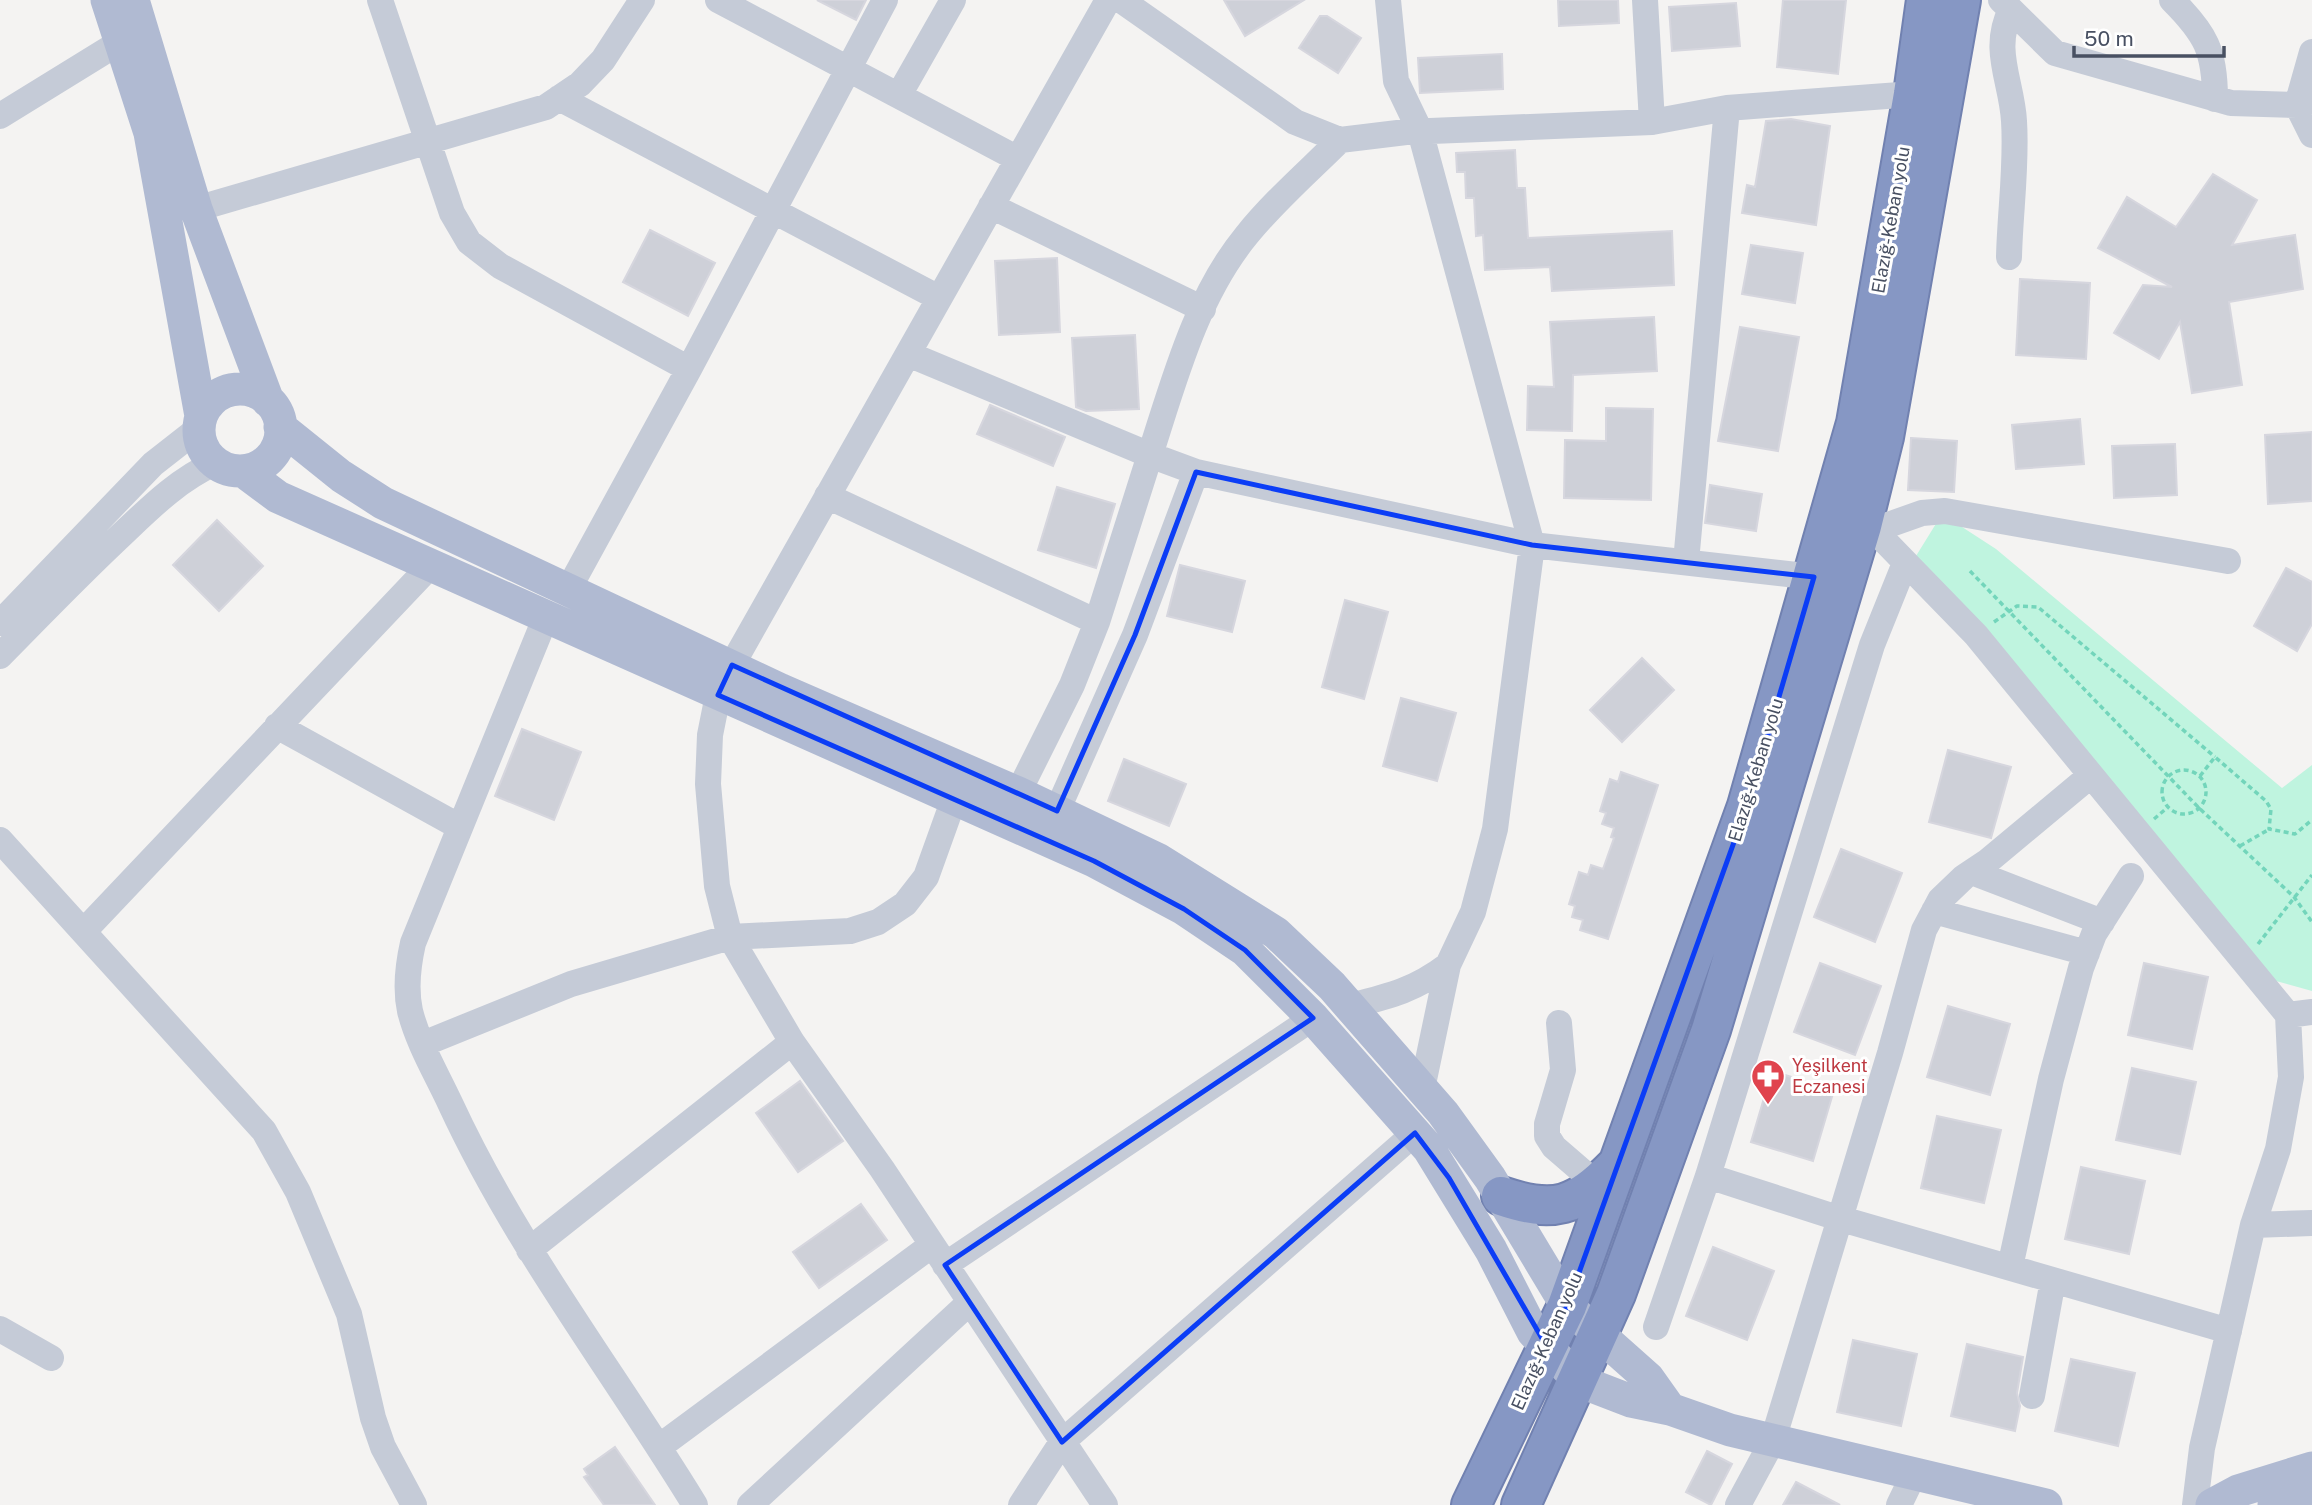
<svg xmlns="http://www.w3.org/2000/svg" width="2312" height="1505" font-family="'Public Sans',sans-serif">
	<style>
		.green { fill: #bff4df }
		.building { fill: #ced0d8; stroke: #d6d6de; stroke-width: 2 }
		.lines { fill: none; stroke-linecap: round; stroke-linejoin: round }
		.highway-casing { stroke: #7181b0; stroke-width: 42 }
		.path { stroke: #73d5bb; stroke-width: 3.5; stroke-dasharray: 5 3.5; stroke-linecap: butt }
		.minor { stroke: #c5cbd7; stroke-width: 26 }
		.major { stroke: #b0bad2; stroke-width: 33 }
		.highway { stroke: #8697c4; stroke-width: 38 }
		.marked { fill: none; stroke: #0b3df6; stroke-width: 5; stroke-linejoin: round }
		.labels { text-anchor: middle; stroke-width: 6; stroke-linejoin: round; paint-order: stroke }
		.street-label { font-size: 18px; fill: #485062; stroke: #fff }
		.health-label { font-size: 18px; fill: #be3a42; stroke: #fff; text-anchor: start }
	</style>
	<rect width="100%" height="100%" fill="#f4f3f2"/>
	<path class="green" d="M1942 514 1996 549 2282 788 2312 765V991L2276 981 1916 556Z"/>
	<path class="building" d="M817 0H866L856 20Z
		M1224 0H1304L1245 36Z
		M1558 0H1618L1619 23 1559 26Z
		M1783 0H1846L1838 74 1777 67Z
		M1736 3 1740 46 1672 51 1669 7Z
		M1320 16H1327L1361 38 1338 73 1299 48Z
		M1502 54 1503 89 1420 93 1418 58Z
		M1791 119 1830 126 1816 225 1742 213 1747 185 1755 187 1766 121Z
		M1515 150 1517 188H1525L1528 238 1672 231 1674 285 1552 291 1550 267 1485 270 1483 235 1476 236 1474 198H1466L1465 172H1457L1456 153Z
		M2213 174 2257 200 2232 245 2295 235 2303 289 2229 302 2242 385 2192 393 2180 322 2159 359 2114 333 2143 285 2172 287 2098 248 2127 197 2176 227Z
		M650 230 715 263 688 316 623 282Z
		M1751 245 1803 253 1795 303 1742 294Z
		M1057 258 1060 332 999 335 995 261Z
		M2020 279 2090 283 2086 359 2016 355Z
		M1654 317 1657 371 1573 375 1572 431 1527 430 1528 386 1554 387 1550 322Z
		M1740 327 1799 337 1778 451 1718 441Z
		M1135 335 1139 409 1086 411 1076 407 1072 338Z
		M990 405 1065 437 1053 466 977 434Z
		M1606 408 1653 409 1651 500 1564 498 1565 440 1606 441Z
		M2080 419 2084 464 2016 469 2012 425Z
		M2312 432V501L2268 504 2265 435Z
		M1911 438 1957 441 1954 492 1908 490Z
		M2175 444 2177 495 2114 498 2112 446Z
		M1710 485 1762 494 1756 531 1705 523Z
		M1057 487 1115 504 1096 568 1038 550Z
		M217 520 263 566 219 611 173 565Z
		M1180 565 1245 581 1232 632 1167 616Z
		M2286 568 2312 582V624L2297 651 2254 626Z
		M1345 600 1388 612 1364 699 1322 687Z
		M1642 658 1674 690 1622 742 1590 710Z
		M1401 698 1456 713 1437 781 1383 766Z
		M522 729 581 752 554 820 495 796Z
		M1948 750 2011 767 1991 838 1929 822Z
		M1124 759 1186 784 1169 826 1108 801Z
		M1621 772 1658 785 1608 939 1580 930 1583 920 1572 917 1575 906 1569 904 1579 872 1588 875 1591 865 1603 869 1614 838 1611 837 1614 828 1602 824 1606 813 1600 811 1610 779 1618 782Z
		M1841 849 1902 873 1875 942 1814 917Z
		M1820 963 1881 986 1855 1055 1794 1032Z
		M2144 963 2208 977 2192 1049 2128 1035Z
		M1948 1006 2010 1024 1990 1095 1927 1077Z
		M2132 1068 2196 1082 2180 1154 2116 1140Z
		M1772 1071 1834 1090 1813 1161 1751 1142Z
		M800 1081 843 1141 798 1172 756 1113Z
		M1937 1116 2001 1130 1984 1203 1921 1188Z
		M2081 1167 2145 1181 2129 1254 2065 1239Z
		M861 1204 887 1240 819 1288 793 1252Z
		M1713 1247 1774 1271 1747 1340 1686 1316Z
		M1853 1340 1917 1354 1901 1426 1837 1412Z
		M1967 1344 2023 1357 2017 1393 2020 1406 2015 1431 1951 1416Z
		M2071 1359 2135 1373 2118 1446 2055 1431Z
		M615 1447 655 1505H604L584 1477 588 1475 584 1469Z
		M1707 1451 1732 1464 1711 1505 1686 1492Z
		M1796 1482 1840 1505H1783Z"/>
	<g class="lines">
		<g class="highway-casing">
			<path id="highway" d="M1501 1196C1554 1214 1576 1207 1615 1167
				M1471 1505 1567 1306 1747 806 1856 423 1913 94 1926 0
				M1521 1505 1616 1294 1711 1030 1862 526 1884 437 1961 0"/>
		</g>
		<path class="path" d="M1970 571 2199 808 2294 897 2312 922
			M1994 622 2017 606 2038 607 2215 757
			M2162 792a22 22 0 1 1 44 0a22 22 0 1 1-44 0Z
			M2200 776 2215 757 2266 801 2271 809 2269 829 2295 834 2312 820
			M2154 819 2168 807
			M2240 846 2268 830
			M2258 944 2312 875"/>
		<path class="minor" d="M380 0 452 213 469 242 500 266 689 369
			M718 0 1018 159
			M1121 0 1295 122 1340 140 1406 132 1652 122 1727 108 1913 94
			M1388 0 1396 81 1420 131 1532 545 1495 829 1473 912 1448 965
			M1645 0 1652 122
			M2001 0 2055 53 2231 103 2297 105 2312 101
			M2172 0C2206 34 2215 51 2215 99
			M2312 52 2297 105 2312 135
			M899 95 953 0
			M559 98 939 298
			M0 116 120 42
			M1340 140C1309 171 1274 201 1246 236 1196 297 1174 381 1150 455L1196 472 1532 545 1814 577
			M991 206 1203 309
			M196 209 546 107 580 84 603 60 642 0
			M2009 257C2010 212 2017 166 2014 121 2012 82 1991 49 2011 10
			M908 354 1150 455 1097 622 1072 685 1018 793
			M827 496 1097 622
			M1862 526 1874 530 1976 635 2288 1015 2291 1077 2278 1149 2253 1225 2202 1448 2195 1505
			M1874 530 1922 513 1945 511 2228 561
			M1686 562 1727 108
			M568 590 689 369 885 0
			M547 614 413 943C408 965 405 988 410 1011 418 1043 436 1073 450 1103 516 1246 613 1371 695 1505
			M0 623 153 464 199 428
			M0 656C38 617 75 579 114 542 146 512 175 481 215 463
			M277 726 460 827
			M1057 811 1135 635 1196 472
			M0 840 264 1131 298 1192 349 1314 373 1418 383 1447 414 1505
			M1972 872 2102 922
			M1934 911 2087 953
			M84 931 432 564
			M1350 1006C1390 996 1415 990 1448 965L1422 1089
			M2288 1015 2312 1012
			M1559 1023 1563 1070 1547 1124V1136L1554 1147 1598 1185
			M423 1044 571 984 730 937 850 931 878 922 905 904 926 877 954 799
			M1708 1176 1838 1218 2229 1331
			M2253 1225 2312 1223
			M529 1250 792 1042
			M945 1265 1313 1018
			M2010 1267 2051 1079 2081 968 2094 934 2131 876
			M1656 1327 1708 1176 1872 645 1905 563
			M0 1329 51 1358
			M2032 1396 2053 1280
			M659 1447 932 1245
			M750 1505 970 1302
			M1021 1505 1062 1442 1415 1133
			M1105 1505 882 1169 792 1042 730 937 717 886 708 784 710 735 718 695 732 665 1108 0
			M1738 1505 1773 1440 1890 1053 1924 930 1940 900 1964 877 1988 861 2090 776
			M1899 1505 1915 1472"/>
		<path class="major" d="M107 0 150 133 201 416
			M133 0 196 209 268 401
			M199 430a41 41 0 1 1 82 0a41 41 0 1 1-82 0Z
			M280 427 341 476 383 503 781 690 1018 793 1159 860 1276 933 1332 986 1443 1113 1490 1178 1567 1306 1648 1378 1670 1409
			M243 471 278 497 1094 861 1184 909 1245 950 1313 1018 1429 1149 1491 1250 1533 1332 1579 1381 1631 1401 1670 1409 1730 1430 2046 1505
			M2212 1505 2238 1491 2312 1468
			M2274 1505 2312 1496"/>
		<use href="#highway" class="highway"/>
	</g>
	<path class="marked" d="M1196 472 1532 545 1814 577 1747 806 1567 1306 1547 1347 1449 1178 1415 1133 1062 1442 945 1265 1313 1018 1245 950 1184 909 1094 861 718 695 732 665 1057 811 1135 635Z"/>
	<defs>
		<g id="pharmacy-pin" transform="scale(1.75)"><path d="M0 17L-7.5 6A9.5 9.5 0 1 1 7.5 6Z" fill="#e0444e" stroke="#fff"/><path d="M-2-6h4v4h4v4h-4v4h-4v-4h-4v-4h4Z" fill="#fff"/></g>
	</defs>
	<g fill-rule="evenodd">
		<use href="#pharmacy-pin" x="1768" y="1076"/>
	</g>
	<g class="labels">
		<g class="street-label">
			<text transform="translate(1891 220) rotate(-80)" y="6">Elazığ-Keban yolu</text>
			<text transform="translate(1756 770) rotate(-73)" y="6">Elazığ-Keban yolu</text>
			<text transform="translate(1547 1341) rotate(-66)" y="6">Elazığ-Keban yolu</text>
		</g>
		<g class="health-label">
			<text x="1792" y="1072">Yeşilkent<tspan x="1792" dy="21">Eczanesi</tspan></text>
		</g>
	</g>
	<path d="M2074 46v10h150v-10" fill="none" stroke="#485062" stroke-width="3.5"/>
	<text x="2084" y="46" font-size="21" fill="#485062" stroke="#ffffff" stroke-width="5" paint-order="stroke">50 m</text>
</svg>
